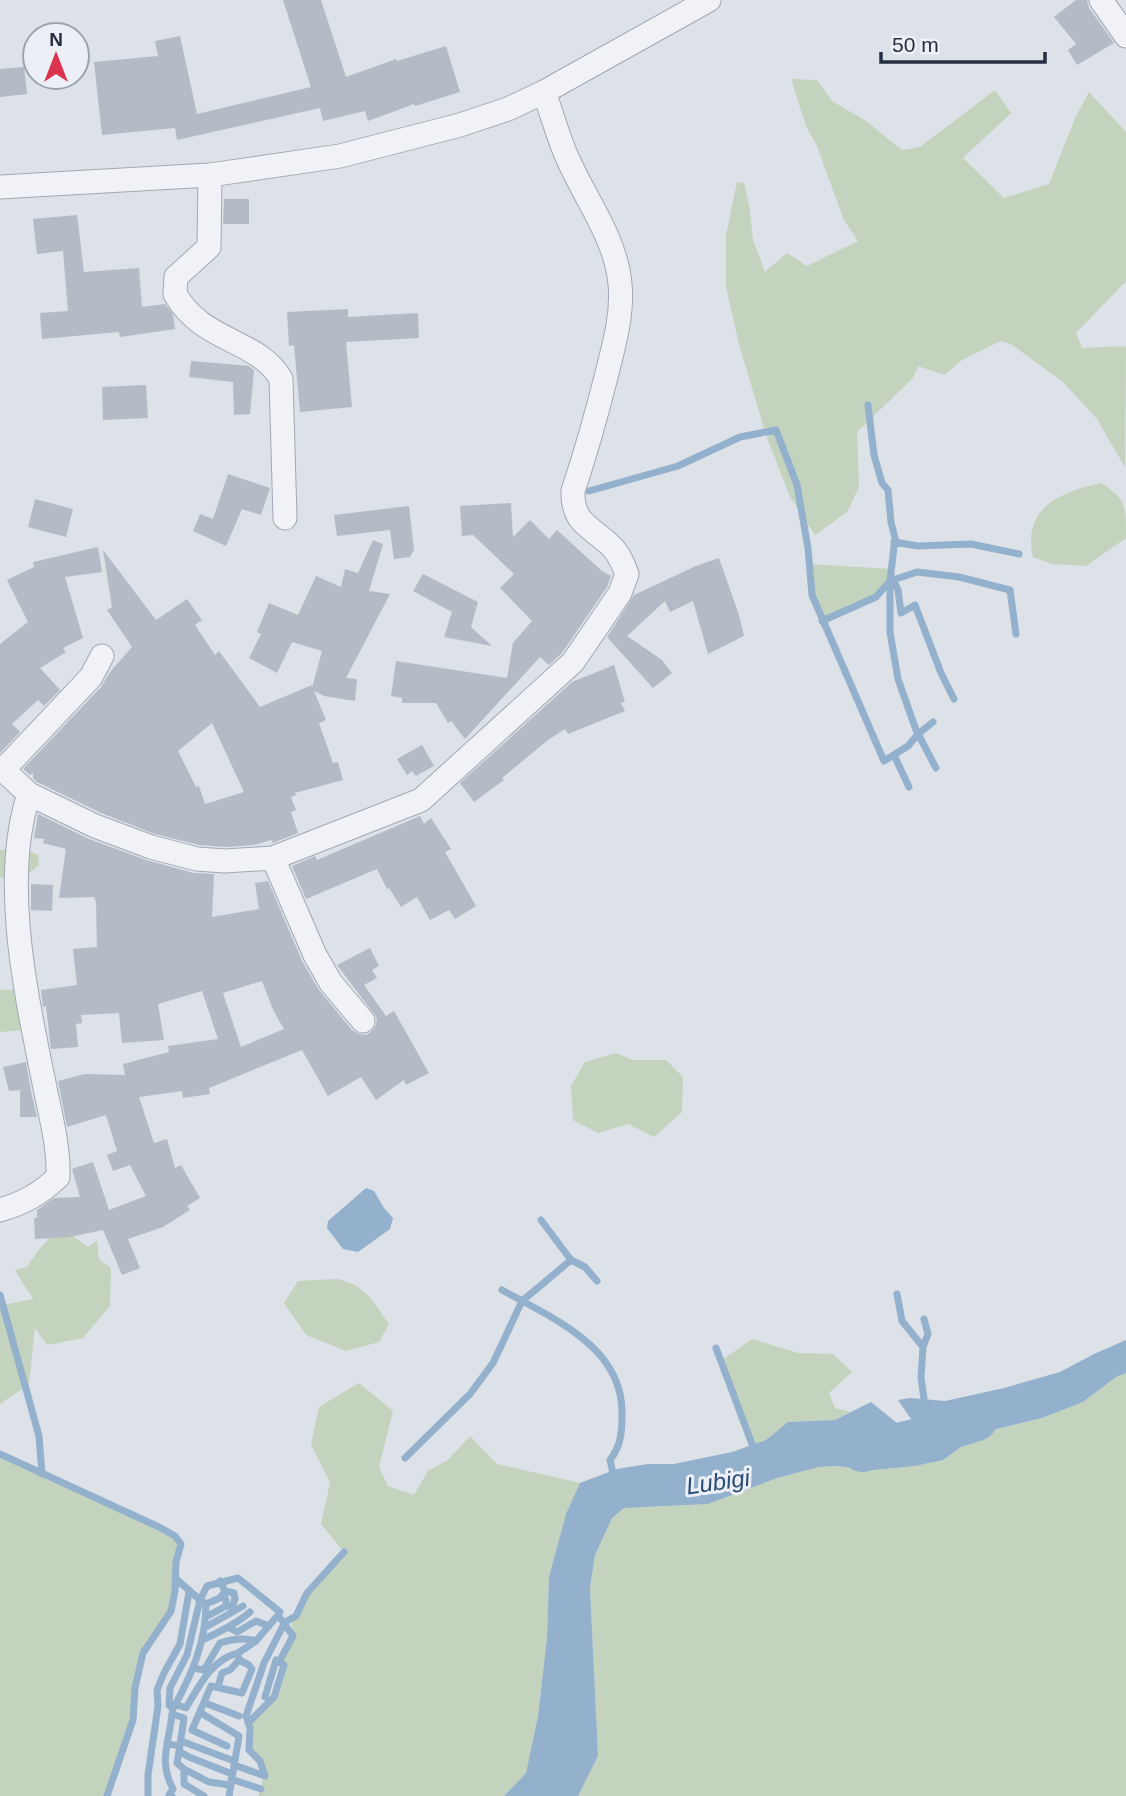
<svg xmlns="http://www.w3.org/2000/svg" width="1126" height="1796" font-family="Helvetica,sans-serif">
	<style>
		.green { fill: #c3d3bd }
		.water { fill: #93b0cd }
		.lines { fill: none; stroke-linecap: round; stroke-linejoin: round }
		.stream { stroke: #93b0cd; stroke-width: 7 }
		.river { stroke: #93b0cd; stroke-width: 40 }
		.building { fill: #b3bbc6; fill-rule: evenodd }
		.minor-casing { stroke: #a2a8b3; stroke-width: 25 }
		.minor { stroke: #f0f2f6; stroke-width: 23 }
		.labels { text-anchor: middle; stroke-width: 6; stroke-linejoin: round; paint-order: stroke }
		.water-label { font-size: 24px; font-style: italic; fill: #2b4e79; stroke: #ecf0f6 }
	</style>
	<rect width="100%" height="100%" fill="#dde1e8"/>
	<path class="green" d="M791 79 817 80 832 101 866 121 902 150 920 147 995 90 1011 113 963 158 1004 198 1049 184 1076 116 1089 92 1126 132V281L1076 333 1082 348 1125 346 1126 348 1125 467 1097 419 1063 382 1011 344 1001 341 962 360 944 375 918 366 913 378 857 432 859 487 847 512 815 535 790 497 766 435 739 344 726 287V236L737 182 744 183 749 205 753 240 765 272 787 253 807 266 858 241 844 220 817 146 806 126Z
		M1101 483C1126 499 1126 505 1126 538L1086 566 1052 564 1033 557C1022 508 1060 492 1101 483Z
		M809 564 891 569C887 601 847 610 822 621L812 595Z
		M22 848 38 855 39 865 27 875 0 878V850Z
		M19 989 25 1030 0 1032V990Z
		M616 1053 633 1060H666L683 1077 682 1112 654 1137 628 1124 598 1133 573 1120 571 1086 585 1062Z
		M65 1230 88 1247 97 1241 99 1259 111 1268 110 1306 83 1338 47 1345 35 1328 29 1384 0 1404V1299L3 1305 33 1299 15 1270 27 1267 40 1248 57 1231Z
		M337 1279C366 1285 373 1302 389 1324L379 1342 346 1351 306 1335 284 1303 298 1281Z
		M752 1339 798 1353 833 1354 852 1372 829 1393 835 1408 850 1412 835 1420 788 1422 766 1440 752 1445 721 1361Z
		M1126 1373V1796H578L598 1756 590 1588 595 1555 612 1518 624 1508 708 1504 777 1478 819 1467 836 1466 874 1470 915 1466 943 1460 980 1433 1042 1418 1083 1402 1116 1377Z
		M359 1383 393 1411 379 1467 388 1486 414 1495 428 1471 448 1460 470 1436 497 1464 580 1483 566 1515 549 1577 547 1638 538 1716 526 1773 504 1796H258C266 1776 264 1765 249 1750L248 1723 274 1697 284 1665 279 1662 293 1636 291 1619 296 1616 307 1593 344 1552 321 1524 330 1483 311 1444 319 1407Z
		M0 1454 159 1527 175 1536 181 1544 176 1562 175 1591 171 1611 143 1653 135 1688 133 1720 107 1796H0Z"/>
	<path class="water" d="M366 1188 374 1191 384 1208 393 1218 390 1229 358 1252 343 1249 327 1228 328 1221Z
		M1126 1340V1373L1116 1377 1083 1402 1042 1418 980 1433 943 1460 915 1466 874 1470 836 1466 819 1467 777 1478 708 1504 624 1508 612 1518 595 1555 590 1588 598 1756 578 1796H504L526 1773 538 1716 547 1638 549 1577 566 1514 580 1483 617 1469 648 1464H674L732 1452 766 1440 788 1422 835 1420 871 1402 919 1441H926L898 1400 910 1398 945 1401 1004 1388 1060 1372 1094 1354Z"/>
	<g class="lines">
		<path class="stream" d="M868 405 874 455 882 483 888 490 891 522 895 538 890 581V632L898 679 916 730 936 768
			M589 491 678 466 740 437 776 430 797 485 808 548 812 595 884 761 908 746 918 734 933 722
			M894 542 918 546 971 544 1019 554
			M893 579 898 590 901 613 915 605 941 673 954 699
			M822 621 876 597 890 581 917 572 959 577 1010 590 1016 634
			M894 755 909 787
			M541 1220 571 1260
			M502 1290C552 1318 624 1347 622 1415 622 1432 621 1446 610 1460L614 1478
			M897 1294 902 1321 923 1347 921 1377 925 1407
			M0 1295 39 1436 42 1474
			M923 1347 928 1334 924 1319
			M716 1348 755 1452
			M0 1454 159 1527 175 1536 181 1544 176 1562 175 1591 171 1611 143 1653 135 1688 133 1720 107 1796
			M405 1458 470 1394 493 1363 522 1301 571 1260 585 1267 597 1281
			M175 1578 200 1600 207 1586 238 1578 280 1612
			M223 1594 226 1600V1606L232 1607 235 1599 234 1593 225 1591
			M206 1617 226 1606
			M204 1628 243 1606
			M230 1628 237 1632 256 1621 269 1626
			M202 1640C220 1632 236 1624 250 1612
			M193 1668 204 1670 220 1643C232 1639 243 1637 256 1641L278 1615 293 1636 279 1662
			M218 1687 222 1673 230 1670 239 1660 238 1653 256 1641
			M205 1703 239 1716
			M175 1704 186 1708C199 1686 212 1659 238 1653
			M173 1709C191 1676 206 1643 206 1604
			M201 1713 239 1736 229 1796
			M172 1714 184 1718 180 1745
			M248 1723 274 1697 284 1665 276 1660 265 1697
			M181 1741 234 1761
			M169 1744 180 1746 177 1763 184 1769V1784L204 1796
			M227 1746 192 1730 211 1686 242 1693 252 1669 249 1665 239 1660
			M180 1752 189 1757 232 1774
			M234 1765 265 1776
			M184 1769 209 1782 230 1785
			M265 1776 260 1761 249 1750 250 1728 246 1716 264 1663 285 1622 296 1616 307 1593 344 1552
			M231 1779 261 1789
			M148 1796V1775L158 1706 157 1690 164 1673 180 1644 189 1592
			M172 1796 169 1795 173 1789C158 1761 169 1744 172 1714L173 1709 169 1705 170 1688 187 1655 200 1600 206 1604 220 1598 225 1591 220 1581"/>
		<path class="river" d="M862 1452 939 1433 977 1421"/>
	</g>
	<path class="building" d="M283 0H321L346 77 396 59 397 61 446 46 460 92 415 106 414 104 368 121 365 111 323 121 320 108 177 140 175 128 102 135 94 62 158 56 155 41 180 36 197 114 311 87Z
		M1076 0H1087L1089 8 1114 43 1077 65 1068 50 1076 44 1054 17Z
		M24 67 27 94 0 97V69Z
		M224 199H249V224H223Z
		M77 215 84 272 139 268 142 307 165 304 173 314 175 329 120 337 119 332 42 339 40 313 68 311 63 251 37 254 33 219Z
		M348 309V317L418 313 419 338 346 342 352 407 300 412 294 345 289 346 287 312Z
		M191 361 249 366 254 370 250 414 234 415 233 382 189 377Z
		M146 385 148 418 103 420 102 387Z
		M228 474 270 488 261 515 242 509 226 546 193 531 200 514 213 519Z
		M35 499 73 509 66 537 28 527Z
		M511 503 513 537 530 520 549 539 557 530 602 571 611 576 607 587 562 653 549 665 540 657 465 739 451 721 448 723 436 703H402V698L391 696 396 661 507 678 513 643 532 621 500 588 514 574 473 535 462 536 460 506Z
		M409 506 414 550 410 557 394 559 390 530 337 536 334 515Z
		M373 540 383 544 369 591 390 594 346 678 357 679 355 701 324 696 314 691 326 720 319 723 333 763 338 762 343 780 295 793 296 795 291 797 296 810 291 812 298 833 273 843 271 840 254 845 225 847 199 845 155 834 101 813 37 782 33 778V773L30 775 23 769 101 687 110 672 132 647 107 610 112 607 103 550 156 620 187 599 202 620 195 625 215 655 219 651 260 707 312 685V688L322 651 292 642 277 673 249 658 261 634 257 632 269 603 298 615 316 576 341 587 345 569 358 573ZM212 723 244 792 205 804 199 786 196 787 178 751Z
		M98 547 102 572 65 577 83 638 63 648 66 652 40 668 60 690 44 706 38 700 12 724 20 732 0 753V644L28 622 7 580 34 567 33 562Z
		M719 558 739 615 744 636 708 654 693 601 670 612 665 601 627 636 662 660 672 673 653 688 607 637 634 595 696 566Z
		M423 574 478 602 471 627 492 646 444 637 452 612 413 591Z
		M614 665 625 702 621 703 625 711 568 734 565 729 548 740 502 778 504 780 474 802 460 783 572 682Z
		M422 745 434 766 416 776 412 771 407 775 397 759Z
		M38 814 89 839 146 860 194 873 214 874 212 917 259 909 255 883 268 881 302 961 319 990 352 1030 359 1034 366 1035 372 1031 376 1025 377 1018 337 965 370 948 379 966 372 970 377 978 364 985 386 1016 394 1011 429 1073 406 1085 404 1080 376 1100 361 1077 328 1096 302 1050 209 1088 210 1094 183 1098 182 1091 139 1097 154 1143 167 1139 175 1168 181 1165 200 1198 187 1206 190 1210 163 1227 128 1239 140 1268 122 1275 103 1230 70 1237 35 1239 34 1218H37V1210L54 1198 80 1197 72 1169 93 1162 109 1210 146 1196 130 1165 113 1171 107 1155 117 1151 106 1115 67 1127 58 1081 85 1074 125 1075 123 1064 169 1052 168 1046 218 1039 202 991 158 1004 164 1040 122 1043 119 1013 81 1015 82 1023 76 1024 78 1047 51 1049 46 1006 43 1007 41 990 77 985 73 949 97 947 96 902 94 897 59 898 66 849 43 843 44 839 34 838ZM262 981 273 1010 284 1029 241 1047 223 993Z
		M420 816 424 824 431 818 451 849 445 852 476 906 455 919 449 910 430 920 417 897 401 907 389 888 387 889 377 869 306 899 292 866 315 856 317 860Z
		M31 884 53 885 52 911 31 910Z
		M26 1062 31 1091 37 1117H20V1091L23 1090 9 1091 3 1067Z"/>
	<g class="lines">
		<g class="minor-casing">
			<path id="minor" d="M1101 0 1126 36
				M210 175 209 247 176 277 175 294C203 343 258 339 281 379L285 518
				M0 187 210 175 340 156 460 125 508 109 544 92 709 0
				M0 767 29 794 95 826 151 847 197 859 225 861 273 858 421 800 573 662 620 593 627 574C623 564 619 553 610 545 590 526 572 523 573 491 586 452 597 413 607 373 614 345 623 314 620 284 616 238 585 199 567 157 558 137 552 114 544 92
				M3 770 91 677 102 656
				M273 858 315 955 331 983 363 1021
				M0 1210C24 1203 40 1194 58 1177 59 1147 51 1117 45 1088 27 998 0 882 29 794"/>
		</g>
		<use href="#minor" class="minor"/>
	</g>
	<g class="labels">
		<g class="water-label">
			<text transform="translate(718 1482) rotate(-8)" y="8">Lubigi</text>
		</g>
	</g>
	<g transform="translate(56 56)"><circle r="33" fill="#ecf0f6" stroke="#9ca3ae" stroke-width="2"/>
	<path d="M0-5L12 26L0 18L-12 26Z" fill="#dc334e"/>
	<text y="-10" font-size="19" font-weight="bold" text-anchor="middle" fill="#252f41">N</text>
	</g>
	<path d="M881 52v10h164v-10" fill="none" stroke="#252f41" stroke-width="3.5"/>
	<text x="892" y="52" font-size="21" fill="#252f41" stroke="#ecf0f6" stroke-width="5" paint-order="stroke">50 m</text>
</svg>
